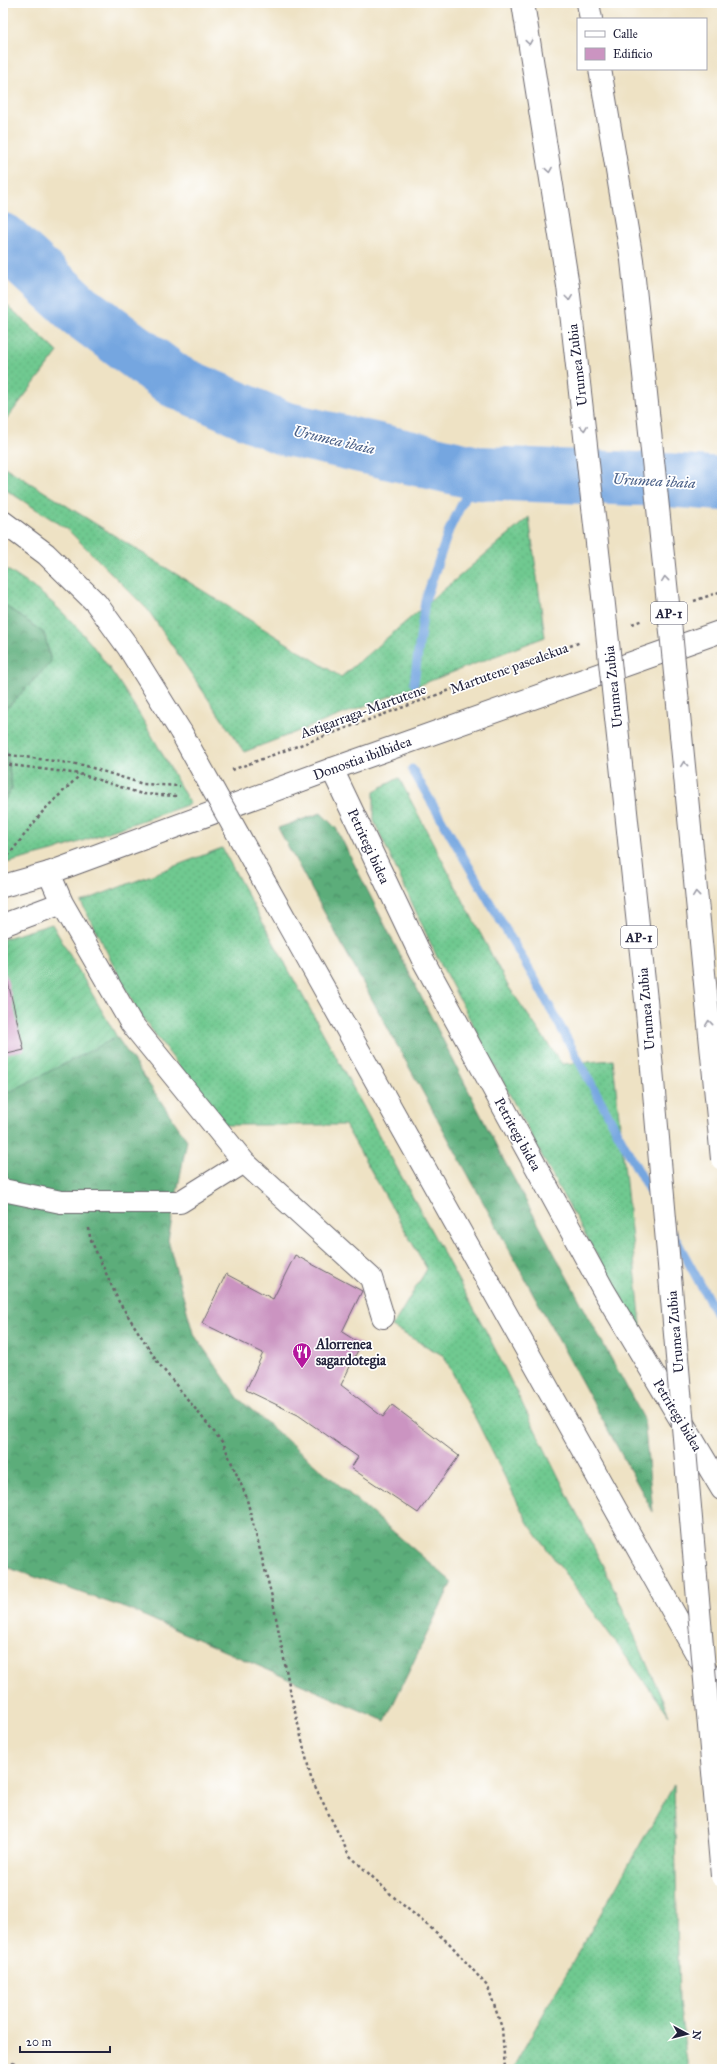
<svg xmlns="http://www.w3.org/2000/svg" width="725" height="2072" font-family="'IM FELL Great Primer',serif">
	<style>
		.grass { fill: url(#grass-dots); stroke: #487666 }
		.forest { fill: url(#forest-crowns); stroke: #3e685a }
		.garden { fill: url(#garden-furrows); stroke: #487666 }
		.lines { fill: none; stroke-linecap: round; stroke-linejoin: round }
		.stream { stroke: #75a6e0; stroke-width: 9 }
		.river { stroke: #75a6e0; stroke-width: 54 }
		.building { fill: #cb94c1 }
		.street-casing { stroke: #69656b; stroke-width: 24 }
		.secondary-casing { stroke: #69656b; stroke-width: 24 }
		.highway-casing { stroke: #69656b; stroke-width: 24 }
		.path { stroke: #69656b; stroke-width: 2.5; stroke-dasharray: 3 3; stroke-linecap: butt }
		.street { stroke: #fff; stroke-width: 22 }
		.secondary { stroke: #fff; stroke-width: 22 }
		.highway { stroke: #fff; stroke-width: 22 }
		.secondary-bridge-casing { stroke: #69656b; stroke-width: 24; stroke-linecap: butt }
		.highway-bridge-casing { stroke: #69656b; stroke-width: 24; stroke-linecap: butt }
		.secondary-bridge { stroke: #fff; stroke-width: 22 }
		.highway-bridge { stroke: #fff; stroke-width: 22 }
		.oneway { stroke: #9c9ca7 }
		.labels { text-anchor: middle; stroke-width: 3.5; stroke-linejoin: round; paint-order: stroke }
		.shield { fill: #fff; stroke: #646476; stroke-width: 1 }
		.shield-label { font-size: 13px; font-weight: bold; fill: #22223b }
		.street-label { font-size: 14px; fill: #22223b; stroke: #fff }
		.poi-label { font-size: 14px; font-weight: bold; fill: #22223b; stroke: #fff; text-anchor: start }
		.water-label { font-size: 15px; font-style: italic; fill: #475d85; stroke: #fff }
	</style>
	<defs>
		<pattern id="grass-dots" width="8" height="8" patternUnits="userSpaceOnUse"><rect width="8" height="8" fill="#6fc990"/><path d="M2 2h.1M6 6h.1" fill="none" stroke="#60ac7d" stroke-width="1.8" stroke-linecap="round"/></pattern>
		<pattern id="forest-crowns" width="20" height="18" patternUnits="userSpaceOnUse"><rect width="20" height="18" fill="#5bad7a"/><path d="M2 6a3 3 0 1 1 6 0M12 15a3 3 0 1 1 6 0" fill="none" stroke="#4b8c65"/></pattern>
		<pattern id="garden-furrows" width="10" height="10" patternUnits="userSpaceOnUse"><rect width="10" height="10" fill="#6fc990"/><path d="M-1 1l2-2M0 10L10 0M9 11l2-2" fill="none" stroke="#60ac7d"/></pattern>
	</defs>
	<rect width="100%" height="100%" fill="#fff"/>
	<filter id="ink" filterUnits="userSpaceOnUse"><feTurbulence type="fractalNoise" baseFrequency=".025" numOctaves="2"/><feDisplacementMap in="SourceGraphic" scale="8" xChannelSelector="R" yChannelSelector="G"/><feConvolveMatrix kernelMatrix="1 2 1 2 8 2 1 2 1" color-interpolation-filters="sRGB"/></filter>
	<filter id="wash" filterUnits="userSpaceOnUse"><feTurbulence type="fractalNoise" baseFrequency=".012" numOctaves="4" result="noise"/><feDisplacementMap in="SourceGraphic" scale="16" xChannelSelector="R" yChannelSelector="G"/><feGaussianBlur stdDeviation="0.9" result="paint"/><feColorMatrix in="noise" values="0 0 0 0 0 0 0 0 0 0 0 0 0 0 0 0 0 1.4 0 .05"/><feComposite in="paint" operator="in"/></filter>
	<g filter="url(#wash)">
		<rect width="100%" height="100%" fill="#eee2c4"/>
		<path class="grass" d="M3 301 58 352 3 424Z
			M3 466 341 677 529 517 545 637 244 752 148 610 67 529 3 488Z
			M3 567C18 577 34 587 48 599 109 651 151 734 190 804L53 851 3 864V803L12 788 3 728V712L51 661 44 633 3 604Z
			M399 778 508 986 562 1064 613 1060 642 1334 561 1192 437 957 374 821V791Z
			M222 848 487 1333 611 1582 669 1715 528 1523 444 1356 392 1327 427 1269 345 1125H223L137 1010 81 902Z
			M674 1785 679 2001 688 2069H512Z"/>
		<path class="forest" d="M3 604 44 633 51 662 3 712Z
			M3 728 12 788 3 803Z
			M321 813 336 828 501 1155 644 1419 653 1512 278 828Z
			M117 1037 187 1140 168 1240 193 1333 239 1399 452 1582 385 1721 128 1609 3 1566V1095Z"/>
		<path class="garden" d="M52 924 117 1037 3 1095V939Z"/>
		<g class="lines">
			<path class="stream" d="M414 683 425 601 449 530 477 473
				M412 769 534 978 657 1205
				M673 1234 722 1324"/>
			<path class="river" d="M3 240 79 310 175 381 283 428 477 473 666 480 722 484"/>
		</g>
		<g id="blocks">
			<path class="building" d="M6 974 24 1050 3 1055V975Z
				M295 1255 362 1291 342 1332 361 1344 341 1385 383 1417 392 1405 459 1456 418 1513 351 1468 358 1457 298 1415 246 1390 263 1353 202 1323 226 1274 273 1299Z"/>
		</g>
	</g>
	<g filter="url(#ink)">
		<use href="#blocks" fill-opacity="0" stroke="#69656b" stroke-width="1"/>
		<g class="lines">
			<g class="street-casing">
				<path id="street" d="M332 769 423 960 604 1291 722 1489
					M49 873 62 903 131 1023 244 1162 371 1278 383 1317
					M3 925 62 903
					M3 1190 61 1202H180L244 1162"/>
			</g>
			<g class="secondary-casing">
				<path id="secondary" d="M3 522 46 554 96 603 128 647 181 732
					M265 883 722 1699
					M3 886 49 873 332 769 722 631"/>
			</g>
			<g class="highway-casing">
				<path id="highway" d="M588 3 591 19"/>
			</g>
			<path class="path" d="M694 601 722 591
				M632 624 643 620
				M3 754 83 765 143 784 180 786
				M3 764 80 774 142 794 178 796
				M232 770 581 642
				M8 856 44 810 80 775
				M89 1228 90 1238 119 1302 159 1364 223 1443 246 1496 272 1597 291 1695 311 1778 349 1855 397 1900 450 1944 488 1987 502 2028 505 2069
				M12 2062 30 2069"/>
			<use href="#street" class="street"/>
			<use href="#secondary" class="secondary"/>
			<use href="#highway" class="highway"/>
			<g class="secondary-bridge-casing">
				<path id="secondary-bridge" d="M181 732 265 883"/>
			</g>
			<g class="highway-bridge-casing">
				<path id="highway-bridge" d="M523 3 568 286 604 605 646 1000 722 1876
					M600 69 632 260 671 632 722 1159"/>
			</g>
			<use href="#secondary-bridge" class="secondary-bridge"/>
			<use href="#highway-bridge" class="highway-bridge"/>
		</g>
		<defs><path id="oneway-chevron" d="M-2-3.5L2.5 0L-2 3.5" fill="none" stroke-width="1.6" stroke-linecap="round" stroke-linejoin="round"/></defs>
		<g class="oneway">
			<use href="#oneway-chevron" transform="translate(529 42) rotate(81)"/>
			<use href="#oneway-chevron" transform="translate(549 170) rotate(81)"/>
			<use href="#oneway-chevron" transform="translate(569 298) rotate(83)"/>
			<use href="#oneway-chevron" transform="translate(584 428) rotate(83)"/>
			<use href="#oneway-chevron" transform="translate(665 579) rotate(-96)"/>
			<use href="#oneway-chevron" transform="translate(684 764) rotate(-96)"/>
			<use href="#oneway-chevron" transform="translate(696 894) rotate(-96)"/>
			<use href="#oneway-chevron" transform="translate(709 1023) rotate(-96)"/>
		</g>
	</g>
	<defs>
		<g id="restaurant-pin" transform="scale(1)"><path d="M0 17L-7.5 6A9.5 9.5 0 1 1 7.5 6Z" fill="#b5179e" stroke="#fff"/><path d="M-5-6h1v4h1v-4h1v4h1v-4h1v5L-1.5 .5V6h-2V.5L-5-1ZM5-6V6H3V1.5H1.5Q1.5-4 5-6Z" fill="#fff"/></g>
	</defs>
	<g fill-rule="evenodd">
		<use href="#restaurant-pin" x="302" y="1352"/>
	</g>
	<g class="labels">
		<g class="shield">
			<rect x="651" y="602" width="36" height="22" rx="3"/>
			<rect x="621" y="926" width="36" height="22" rx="3"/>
		</g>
		<g class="shield-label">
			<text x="669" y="618">AP-1</text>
			<text x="639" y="942">AP-1</text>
		</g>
		<g class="street-label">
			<text transform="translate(577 365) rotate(-97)" y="5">Urumea Zubia</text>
			<text transform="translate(509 668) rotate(-20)" y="5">Martutene pasealekua</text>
			<text transform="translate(613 687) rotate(-96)" y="5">Urumea Zubia</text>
			<text transform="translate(363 711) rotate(-20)" y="5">Astigarraga-Martutene</text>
			<text transform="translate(362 758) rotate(-20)" y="5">Donostia ibilbidea</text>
			<text transform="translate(369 846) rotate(65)" y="5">Petritegi bidea</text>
			<text transform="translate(646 1009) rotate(-95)" y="5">Urumea Zubia</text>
			<text transform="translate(518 1134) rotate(61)" y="5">Petritegi bidea</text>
			<text transform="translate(675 1332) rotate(-95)" y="5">Urumea Zubia</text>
			<text transform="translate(678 1415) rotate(59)" y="5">Petritegi bidea</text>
		</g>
		<g class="poi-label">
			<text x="316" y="1349">Alorrenea<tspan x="316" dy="16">sagardotegia</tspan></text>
		</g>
		<g class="water-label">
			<text transform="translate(334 440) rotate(13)" y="5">Urumea ibaia</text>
			<text transform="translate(654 481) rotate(3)" y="5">Urumea ibaia</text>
		</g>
	</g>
	<rect width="725" height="2072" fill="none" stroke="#fff" stroke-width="16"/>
	<rect x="577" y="18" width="130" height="52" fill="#ffffff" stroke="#a7a7b1"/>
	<rect x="585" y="31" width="20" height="6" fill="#ffffff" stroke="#a7a7b1"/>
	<text x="613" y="38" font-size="12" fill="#22223b">Calle</text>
	<rect x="585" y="48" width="20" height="12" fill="#cb94c1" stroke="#a7a7b1"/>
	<text x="613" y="58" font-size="12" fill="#22223b">Edificio</text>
	<g transform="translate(687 2034) rotate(97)" stroke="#ffffff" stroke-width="3" paint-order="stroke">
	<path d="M0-3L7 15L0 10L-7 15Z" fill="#22223b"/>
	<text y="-6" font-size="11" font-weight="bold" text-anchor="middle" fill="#22223b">N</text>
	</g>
	<path d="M20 2046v6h90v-6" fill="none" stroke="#22223b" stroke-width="2"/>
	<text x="26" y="2046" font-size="12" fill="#22223b" stroke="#ffffff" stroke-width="3" paint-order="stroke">20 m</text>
</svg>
